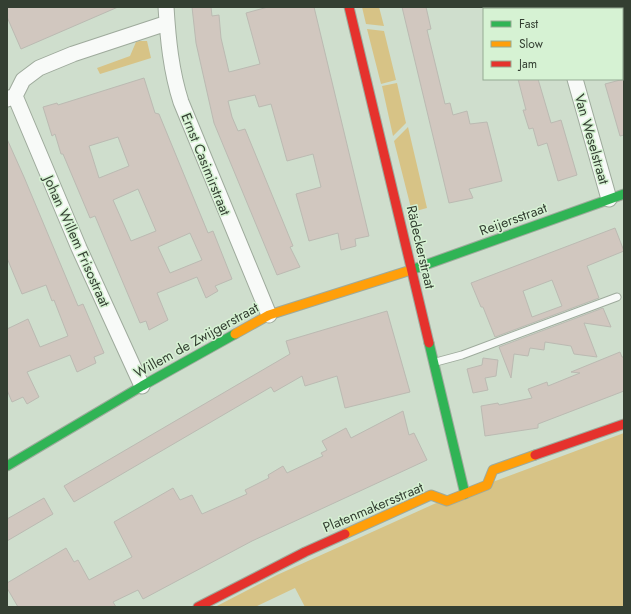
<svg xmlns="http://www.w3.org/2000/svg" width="631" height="614" font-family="Jost,sans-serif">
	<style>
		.green { fill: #d7c386 }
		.building { fill: #d1c7bf; stroke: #bbbab2; fill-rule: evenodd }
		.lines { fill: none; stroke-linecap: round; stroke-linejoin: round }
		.lane-casing { stroke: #9eaa9c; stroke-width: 9 }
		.street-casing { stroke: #9eaa9c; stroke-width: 17 }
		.fast-casing { stroke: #9eaa9c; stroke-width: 11 }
		.slow-casing { stroke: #9eaa9c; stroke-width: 11 }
		.jam-casing { stroke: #9eaa9c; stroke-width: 11 }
		.lane { stroke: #f8faf8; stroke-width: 7 }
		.street { stroke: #f8faf8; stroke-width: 15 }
		.fast { stroke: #30b455; stroke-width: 9 }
		.slow { stroke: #ff9f0a; stroke-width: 9 }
		.jam { stroke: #e5322d; stroke-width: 9 }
		.labels { text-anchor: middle; stroke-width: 3; stroke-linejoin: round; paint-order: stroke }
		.street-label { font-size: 14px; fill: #343f32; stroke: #d6f2d3 }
	</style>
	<rect width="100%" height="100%" fill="#cfdecd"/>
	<path class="green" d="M362 7H379L384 26 366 24Z
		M367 29 384 31 396 80 381 84Z
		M140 41H147L151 58 100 74 97 68 130 56 136 42Z
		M397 83 406 123 393 136 382 86Z
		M408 127 427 208 412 212 394 141Z
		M624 433V607H305L295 588 255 607H215L277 575 434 504Z"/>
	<path class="building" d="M7 7H118L21 49 7 17Z
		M192 7H211L212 16 219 15 221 38 229 72 260 64 246 13 268 7H314L369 236 355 239 356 246 341 250 338 233 309 241 296 194 321 187 313 154 287 161 271 104 259 107 255 95 228 101 232 117 238 131 245 129 293 246 290 247 300 267 277 275 214 123 196 43Z
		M402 7H426L431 29 427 30 445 104 450 103 453 115 467 111 470 124 487 122 502 181 469 189 473 198 449 203Z
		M144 78 155 113 159 114 208 233 213 231 232 279 215 286 218 291 206 298 197 277 157 293 168 320 149 330 146 321 140 323 95 216 90 218 63 154H61L55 134 52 136 43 107 57 103 58 105ZM118 137 129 166 99 178 89 146ZM138 189 156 231 131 241 113 200ZM190 233 202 260 170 273 158 247Z
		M518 79H538L551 123 561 120 577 175 558 181 547 143 538 146 533 128 529 129 523 110H526Z
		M624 79V135L620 136 605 84Z
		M7 139 24 177 78 306 83 304 104 353 94 357 96 363 77 372 70 355 27 372 39 397 27 404 23 397 12 402 7 390V329L28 319 40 347 68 336 54 300 52 301 46 285 22 294 7 258Z
		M615 228 624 251 587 266 599 298 495 337 483 307H481L471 283ZM552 280 562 306 532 317 523 291Z
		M603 308 611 327 584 323 597 357 574 354 571 346 545 342 544 350 530 348 528 356 514 354 511 378 499 347Z
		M387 311 410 392 345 408 337 376 305 386 302 376 274 392 271 387 74 502 64 486 290 354 286 341Z
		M620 352 622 357H624V391L538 424V428L485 436 481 406 498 403 499 405 532 398 528 389 547 382 548 386 580 373 571 372Z
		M483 358 498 360 496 376 485 378 488 390 473 393 467 369 482 365Z
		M403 411 409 435 414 433 427 460 252 541 143 599 138 590 113 602 116 607H18L7 588V583L66 548 74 562 78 560 89 580 132 557 114 522 173 488 180 500 192 495 202 514 247 494 245 490 269 478 268 475 283 466 287 473 323 456 321 453 327 450 322 441 346 428 351 438Z
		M44 498 53 514 7 541V519Z"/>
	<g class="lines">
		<g class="lane-casing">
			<path id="lane" d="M436 362 462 355 617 297"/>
		</g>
		<g class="street-casing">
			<path id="street" d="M166 7C168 39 171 71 181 102L269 315
				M554 7 555 9
				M575 79 609 199
				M15 96 79 248 142 386
				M7 99 15 96 23 80 39 68 73 54 167 23"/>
		</g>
		<g class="fast-casing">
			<path id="fast" d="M411 270 624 194
				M429 343 465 494
				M7 466 142 386 235 334"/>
		</g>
		<g class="slow-casing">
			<path id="slow" d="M235 334 269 315 411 270
				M345 534 431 495 447 501 487 485 493 470 535 455"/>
		</g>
		<g class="jam-casing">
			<path id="jam" d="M349 7 429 343
				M535 455 624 424
				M198 607 305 552 345 534"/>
		</g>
		<use href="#lane" class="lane"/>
		<use href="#street" class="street"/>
		<use href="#fast" class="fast"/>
		<use href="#slow" class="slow"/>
		<use href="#jam" class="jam"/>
	</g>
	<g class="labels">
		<g class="street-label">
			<text transform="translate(592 139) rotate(74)" y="5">Van Weselstraat</text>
			<text transform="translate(206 164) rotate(68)" y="5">Ernst Casimirstraat</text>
			<text transform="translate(513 219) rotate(-20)" y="5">Reijersstraat</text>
			<text transform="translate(77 241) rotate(66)" y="5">Johan Willem Frisostraat</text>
			<text transform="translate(421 247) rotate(77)" y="5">Rädeckerstraat</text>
			<text transform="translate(196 340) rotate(-29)" y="5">Willem de Zwijgerstraat</text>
			<text transform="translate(373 507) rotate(-23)" y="5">Platenmakersstraat</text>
		</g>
	</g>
	<rect width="631" height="614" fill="none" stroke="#343f32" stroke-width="16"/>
	<rect x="483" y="8" width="140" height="72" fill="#d6f2d3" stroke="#95aa93"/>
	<rect x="491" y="21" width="20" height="6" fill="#30b455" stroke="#95aa93"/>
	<text x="519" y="28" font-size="12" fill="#343f32">Fast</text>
	<rect x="491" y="41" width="20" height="6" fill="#ff9f0a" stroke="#95aa93"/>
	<text x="519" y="48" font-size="12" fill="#343f32">Slow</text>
	<rect x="491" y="61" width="20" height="6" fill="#e5322d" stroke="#95aa93"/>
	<text x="519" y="68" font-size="12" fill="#343f32">Jam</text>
</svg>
